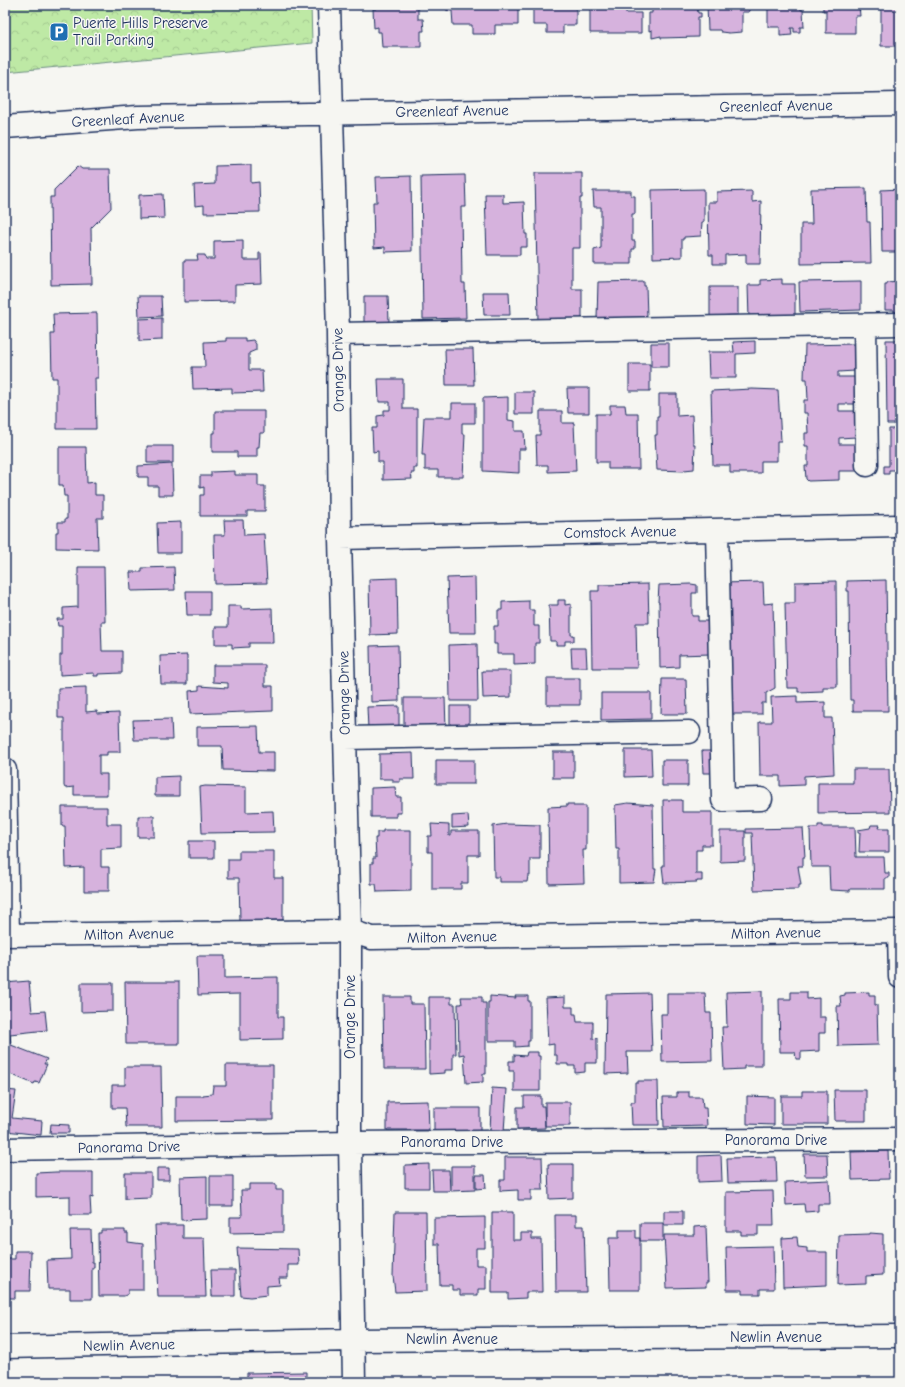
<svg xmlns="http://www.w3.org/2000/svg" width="905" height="1387" font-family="'Comic Neue',sans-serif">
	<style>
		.forest { fill: url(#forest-crowns); stroke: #6c8c82 }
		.building { fill: #d6b2dd; stroke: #1b2f5e }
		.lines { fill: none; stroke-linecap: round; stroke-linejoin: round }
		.minor-casing { stroke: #1b2f5e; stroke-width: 25 }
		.minor { stroke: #f6f6f2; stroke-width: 22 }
		.labels { text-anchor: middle; stroke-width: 3; stroke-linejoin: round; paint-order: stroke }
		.poi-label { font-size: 15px; fill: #1b2f5e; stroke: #f6f6f2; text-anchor: start }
		.street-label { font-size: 15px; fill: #1b2f5e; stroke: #f6f6f2 }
	</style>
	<defs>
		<pattern id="forest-crowns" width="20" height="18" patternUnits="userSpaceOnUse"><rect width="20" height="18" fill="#bee9a5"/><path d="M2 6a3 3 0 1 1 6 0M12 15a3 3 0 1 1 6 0" fill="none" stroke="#a3c890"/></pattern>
	</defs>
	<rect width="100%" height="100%" fill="#f6f6f2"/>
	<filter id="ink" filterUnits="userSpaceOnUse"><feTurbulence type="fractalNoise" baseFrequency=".025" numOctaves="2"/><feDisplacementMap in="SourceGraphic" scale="8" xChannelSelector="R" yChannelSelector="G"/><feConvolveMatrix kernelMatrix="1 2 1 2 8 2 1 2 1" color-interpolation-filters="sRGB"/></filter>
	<g filter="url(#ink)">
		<path class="forest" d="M5 5H311L312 43 5 72Z"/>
		<path class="building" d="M376 5 418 6V19H423L424 31H421V47H382L381 32H378V27L374 28 373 9H376Z
			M447 5H518V25H495V34H472V25H453L452 11H447Z
			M533 5H576V25H563V33H547V25H533Z
			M590 5H626V13H641V33H590Z
			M652 5H697L698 13H701V17H698V37L661 38V36L652 38V30L649 31V13H652Z
			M707 5H749V12H742V32L729 33 721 32 720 30H708Z
			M768 5H801V10H803L804 27H800V32H794V28H791L792 35 780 36V27H768Z
			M823 5H859L860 16H855V33H826V11H823Z
			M881 5H900V46H881Z
			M251 165V183L259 182 260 212 204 213V205L195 206 194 185 215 184V166Z
			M78 166 82 169H110L111 208 91 228 92 284 51 285 50 197H54V190Z
			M535 173H582V198H580V248H572V289H582V320L538 321Z
			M465 175 466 207H461L462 284H465L466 318 423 319 421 176Z
			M411 176 412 251 385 252V247L374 248 373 202H377L376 177Z
			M866 188 867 222H870L871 263 801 264V224H812L811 189Z
			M704 189V222H702L701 236 684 237V239H682V257L653 258 652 190Z
			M900 189V254H898L897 252H882L881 190Z
			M593 191H631V196H635V214H632V241H635V249H632V264H594V250L601 248V207H594Z
			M752 191V202L761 201 760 264H746V254L725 255V264H713V255H709L708 202H717V192Z
			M163 194 164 218 139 219V195Z
			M485 194H503V203L524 202 525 234H527V247H520V255H487Z
			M243 240V260H259V253H261L262 284 235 285V301L184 302V260H198L197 255H205L206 259H214V241Z
			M782 279V284H795V318L749 319 748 285H760V280Z
			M644 281V286H646L647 317 597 318 598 282Z
			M861 281V310L800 312 799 282Z
			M900 281V313L894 312V310H885V284H887V282Z
			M710 287H738V315L710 316Z
			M483 292H509L510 315H484Z
			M138 296H161L162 316 139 317Z
			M364 296H388L389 322 364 323Z
			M97 313 98 378H95L96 429H57V378H52L51 334H54L53 314Z
			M162 318V340L139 341V319Z
			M226 338H245V341L253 340 256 344V350L249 353V370H262L263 392 232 393V388L193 389 192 367H205L204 342 226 341Z
			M886 340H900V424H887Z
			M755 341V353L736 354V378H709L708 352H734L733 342Z
			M651 343H669V367H651Z
			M854 344 855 371 838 372V377H855V404H839V411H855L856 437 839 438V444H856L857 471H839V480L808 481 806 479 805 466H808V446H805V433H808L807 413H804V400H808L807 379H804L805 345Z
			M445 349H473L474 385H446Z
			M629 364H650V391H629Z
			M378 379H403V409H417V468H414V473H411L412 479 383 480V462H378V451L373 452 372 428H377V416L384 415V410H390V402H379Z
			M567 388H589V413H568Z
			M752 389 778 390 781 441H777V461H761V473H730V465H713L711 391Z
			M515 392H534V414H515Z
			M659 394H677V416L692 415 693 444H695L694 469 684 470V471L657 470 655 435H657V416H659Z
			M508 397V420L515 421V431H524L525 449H519V473L483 471V398Z
			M452 403H475V423H462V434H465L463 477H438V470H425V455H422L424 417H452Z
			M610 405H625L626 413H638L639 469H608V462H596V414H610Z
			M215 411H264V433H260L259 447H257V457H237V452H212V433H215Z
			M540 411H562V423H574L576 471 548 472V465H537L536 435H540Z
			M889 429H900V476H897V470H889V474H884V466H889Z
			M147 446H173V463H147Z
			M59 447H86L87 483 95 482V495H103V518H97L98 549 56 548V532H58V522H65V519H67V496H64L63 485H59Z
			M172 464 173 495H158V486H148V477H138V466Z
			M235 471V475H258V486H265V511H247V516H200V495H204V487L200 488V476H211V472Z
			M224 520H243L244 535 264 534 267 583 215 584 214 535H225Z
			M181 522V553H158L157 523Z
			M78 567H104L105 622H101L102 651H122V673L98 674V676H94V673L60 675V655H62V626H58L57 619H63V608L78 607Z
			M174 567 175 590 131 591 130 572H142V568Z
			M475 577 476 633H449L447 578Z
			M397 578 398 634 370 635 369 579Z
			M886 580 888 711H853V700H850L849 591H847V581Z
			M836 581 837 687H823V691L798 692V688H787L785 603H795V582Z
			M763 582 764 604 773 603 775 688 766 693V703H762V714H725L722 583Z
			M648 584 649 623H636L637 668H592L591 591H599V585Z
			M691 584 697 585V593H692V616H698V621H709L710 654 679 655V667L660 668 659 602H658L659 585Z
			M186 591H210V615H187Z
			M558 600H565V605L571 604V635H574V641H565V645H556V641H550L549 605H558Z
			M529 601V610H534V626H539V643H535V664L514 665V654H497V644H494V626H498V610H502V602Z
			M228 606H241V609L272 608 273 643H249V647L232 648V644H215V627H228Z
			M477 644 478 701H450L449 645Z
			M398 645 399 701 371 702 370 646Z
			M571 648H586L587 667H572Z
			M187 655V684H161L160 656Z
			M213 665H265V686H273V711L190 714 189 691 199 690V686L228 688V683L213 682Z
			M482 671H511V697L483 698Z
			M547 678H580V705H547Z
			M662 679H686L687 714H661Z
			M86 687V712L97 711V714L119 713 120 752H107V755H99V774H107V795H74V787L65 788 64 786V718H58V688Z
			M601 693H651V719L601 720Z
			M797 696V703L825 702V718H832L834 774 804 776V785L780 786V776H760L759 722H772L771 697Z
			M404 698H445L446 728 404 729Z
			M399 706V728L368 729 367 707Z
			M450 706H469V728L450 729Z
			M171 719 172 740H134L133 720Z
			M258 726 259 752H274V771L223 770 222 746H197V727Z
			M625 750H651L652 776 625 777Z
			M702 751H715V773H703Z
			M553 752H574V778H553Z
			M413 753 414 779H400V782H393V779H379V754Z
			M436 760H474V784H436Z
			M662 760H688V786H662Z
			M853 769H889L890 812 818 813V783H853Z
			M179 776V796H155V777Z
			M205 786 246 787V812L273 811 274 832 202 833 200 787Z
			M395 787 396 797H401V813H396V817H371V788Z
			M663 800H682V812H712V845H702V850H696V874H702V881H697V882L664 883 662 866H664Z
			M628 803 653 805 654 869H656L654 882 619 883V849H616L615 805Z
			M567 804H573V806H586V850H583L584 883 549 884 548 807 567 806Z
			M62 807H107V824H121V848L101 849V867H109V891H84V867L66 868 65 826H62Z
			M468 815 469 827 452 828V816Z
			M138 816H154V837H138Z
			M431 824 449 825V836H451V831H479V855H468V883H461V889H432V852H428V836H432Z
			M507 824 540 825V859H530V876H528L527 882H499V877H494L493 826Z
			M818 825H823V827H855L856 857H884L885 873H889V878H885V889H850V891L830 890 829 867H811L810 828H818Z
			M871 825H880L879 828H889V852H859L860 832H858V830L870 828Z
			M803 828 805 857H803V866H798L801 885H799V889L754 890 752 833H746V829Z
			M383 830H411V891L377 892 376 884H371V863H373V858H376L375 838H377V832H383Z
			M720 831H745V861L720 862Z
			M189 841H214V858H189Z
			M239 851H274V878H283V920L240 921 239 878H228V859H239Z
			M197 956H225V978L278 977V1017H283V1039L240 1040V994L198 995Z
			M29 981 32 1012 45 1011 47 1030 10 1034 11 1045 47 1059 44 1064H47L39 1083 35 1082 34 1084 10 1074H5V983Z
			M125 982H179V1044H126Z
			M81 983H113V1011L81 1012Z
			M762 991V1066H744V1069L724 1070 722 1027H727L726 992Z
			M791 992H807V999L819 998V1017H825V1033H819V1051L801 1052V1059H796L795 1052H780L779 999H791Z
			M869 992V995H875V1005H877L878 1045 838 1046 837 1006H841L840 996 845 995V993Z
			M650 993 652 1052H627L628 1073 605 1074 606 994Z
			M667 993H705L706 1013H711L712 1061 662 1062 661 1014H667Z
			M490 996 516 998 515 996H528V1001H530V1041H528V1046L515 1047V1041H488V1002H490Z
			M383 997H410V1004H424L425 1069H384Z
			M429 997H451V1004H455L456 1054H453V1070H445V1073L429 1074Z
			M461 997H482V1003H486V1074H483V1082L466 1083 464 1054 459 1055 458 1004H462Z
			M565 997V1007H573V1014H576L577 1022H593V1039L597 1038V1063H585V1072L575 1073V1066H568V1064H557V1055H554V1044L548 1045 546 998Z
			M527 1052H538V1056H540V1091H514V1071H509V1061H514V1055L526 1056Z
			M226 1065H273V1120L176 1121V1096H203V1095L212 1094 213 1086H226Z
			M125 1067H161L162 1127H126L125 1108H112V1085H125Z
			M638 1081H658L659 1125H632L631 1102H635V1083H638Z
			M492 1088 507 1089 504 1131H490Z
			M5 1090 16 1091 12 1118 42 1121 41 1135 6 1131 8 1121H5Z
			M834 1090H866V1121H835Z
			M802 1091H827V1124H781V1096H802Z
			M677 1092H689V1097H702L703 1108H706L707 1126 664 1127 663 1097H677Z
			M524 1096H541V1106H544L545 1128 517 1129V1107H524Z
			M747 1096 774 1097V1125L747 1124Z
			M428 1101 429 1130H387V1102Z
			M545 1102H570V1126H545Z
			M434 1108H480V1132H434Z
			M51 1124 69 1125V1133H50Z
			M888 1151 889 1179 852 1180 851 1152Z
			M804 1154H827L828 1176H805Z
			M721 1155 722 1181 698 1182V1156Z
			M505 1157H542L543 1190H531V1200H518V1190L500 1191V1180H505Z
			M776 1157 777 1182 728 1183 727 1158Z
			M429 1164V1188H405V1165Z
			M548 1164H573V1198L549 1199Z
			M451 1166H475V1190L451 1191Z
			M157 1168H169V1180H157Z
			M432 1170H449L450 1191H433Z
			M56 1172H93V1198L90 1197 91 1215H70V1196L36 1197V1173Z
			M125 1173H151V1198L125 1199Z
			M476 1175H485L486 1188 476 1189Z
			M207 1176V1219L181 1220 180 1177Z
			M210 1176H233V1206H210Z
			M829 1180 830 1204H818V1211L805 1212 804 1204 786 1205 785 1182Z
			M249 1184H276V1190H283V1232L230 1233V1217H242L241 1190H249Z
			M773 1191 774 1226H758V1235H741V1231H726V1192Z
			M664 1211H683V1225H664Z
			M395 1212H426L427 1291 395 1292 393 1276Z
			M492 1212H513V1240H521V1233H532V1239H541L542 1292H526V1298L508 1299V1293H492Z
			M555 1215H576V1226H584L586 1292H556Z
			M485 1217V1248H476V1265H486V1289H478V1295H460V1290H452V1285H440L439 1244H434V1218Z
			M640 1223H663V1241H640Z
			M155 1225H183V1238H204L206 1297H158Z
			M706 1226 708 1282H706V1287L667 1288 664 1235H694V1227Z
			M70 1230H91L92 1262H94V1268H92V1299H70V1289H48L47 1260 71 1259Z
			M101 1230H125V1233H128V1242L143 1244V1290H128V1294L124 1296H99L98 1233H101Z
			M619 1230H636V1238H640V1290H610L609 1238H619Z
			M870 1233 883 1234V1275L866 1276V1284L838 1285 839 1235 870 1234Z
			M797 1237 798 1247 807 1248V1252H827V1285L783 1287 782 1238Z
			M773 1246 774 1289H760V1294H742V1290H727L726 1247Z
			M237 1248 298 1249 299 1265H288V1278H279L280 1285 267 1286V1295L250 1297 241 1296Z
			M15 1251H31L30 1291H15V1298H5V1259H15Z
			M211 1270H235V1296H212Z
			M306 1372V1382H242V1379H247V1373Z
			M228 1378V1382H199V1379Z"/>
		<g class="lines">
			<g class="minor-casing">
				<path id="minor" d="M329 5 338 334 340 538 350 931V1143L354 1382
					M5 127 138 117 900 104
					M865 325 867 465
					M338 334 900 324
					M717 530 723 800 761 799
					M340 538 900 526
					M345 738 689 732
					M5 770 8 935
					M899 931 900 977
					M5 935 350 931 372 938 900 931
					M5 1149 350 1143 900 1139
					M5 1347 354 1340 900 1336"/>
			</g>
			<use href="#minor" class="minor"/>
		</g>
	</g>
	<defs>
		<g id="parking-square" transform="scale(1)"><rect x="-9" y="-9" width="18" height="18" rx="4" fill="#1f6fb2" stroke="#f6f6f2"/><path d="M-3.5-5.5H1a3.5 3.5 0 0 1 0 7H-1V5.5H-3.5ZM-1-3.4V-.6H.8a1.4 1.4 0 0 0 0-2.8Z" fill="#fff"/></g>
	</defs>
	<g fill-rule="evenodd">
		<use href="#parking-square" x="59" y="32"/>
	</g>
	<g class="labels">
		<g class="poi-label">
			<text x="73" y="28">Puente Hills Preserve<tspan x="73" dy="17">Trail Parking</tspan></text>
		</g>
		<g class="street-label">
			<text transform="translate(776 106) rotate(-1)" y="5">Greenleaf Avenue</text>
			<text transform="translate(452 111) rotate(-1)" y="5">Greenleaf Avenue</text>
			<text transform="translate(128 119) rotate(-3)" y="5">Greenleaf Avenue</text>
			<text transform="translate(338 370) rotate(-91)" y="5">Orange Drive</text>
			<text transform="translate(620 532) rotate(-1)" y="5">Comstock Avenue</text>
			<text transform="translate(344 693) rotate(-91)" y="5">Orange Drive</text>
			<text transform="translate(776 933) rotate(-1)" y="5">Milton Avenue</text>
			<text transform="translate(129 934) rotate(-1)" y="5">Milton Avenue</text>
			<text transform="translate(452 937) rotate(-1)" y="5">Milton Avenue</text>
			<text transform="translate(350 1017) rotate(-90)" y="5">Orange Drive</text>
			<text x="776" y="1145">Panorama Drive</text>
			<text x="452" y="1147">Panorama Drive</text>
			<text transform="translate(129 1147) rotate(-1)" y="5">Panorama Drive</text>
			<text x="776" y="1342">Newlin Avenue</text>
			<text x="452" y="1344">Newlin Avenue</text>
			<text transform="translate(129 1345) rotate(-1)" y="5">Newlin Avenue</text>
		</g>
	</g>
	<rect width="905" height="1387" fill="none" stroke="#f6f6f2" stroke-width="20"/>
	<rect x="10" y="10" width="885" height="1367" fill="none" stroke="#1b2f5e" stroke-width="1.5" filter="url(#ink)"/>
</svg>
